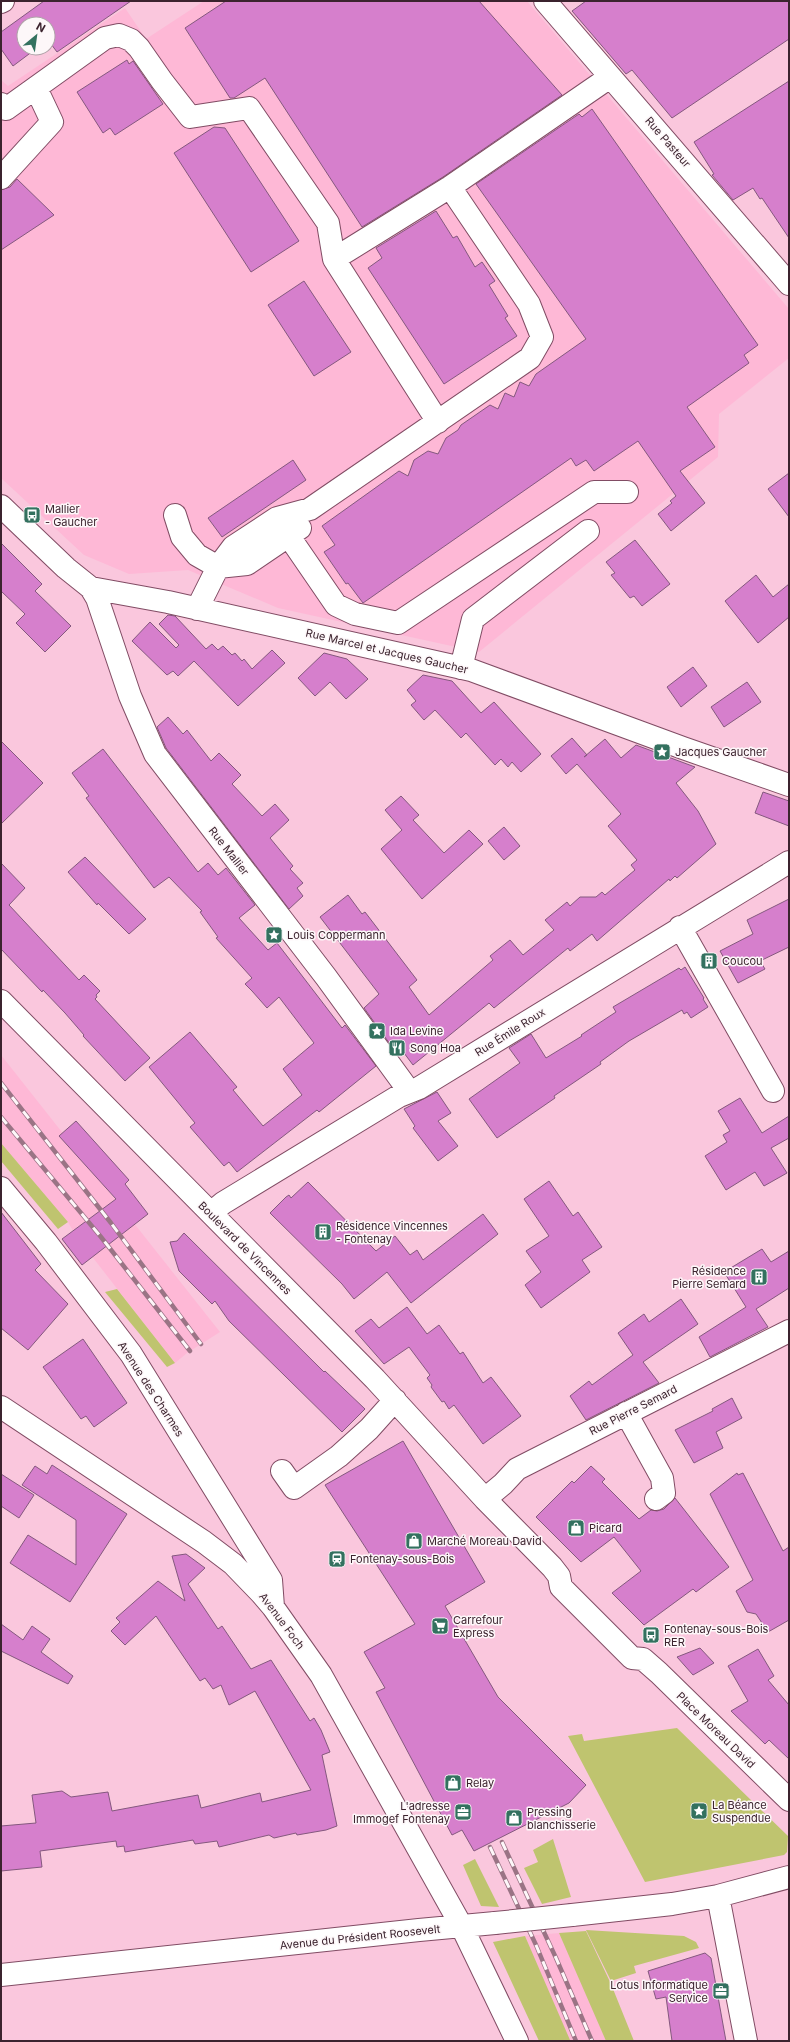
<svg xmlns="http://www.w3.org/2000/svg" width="790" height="2042" font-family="Inter,sans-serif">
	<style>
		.built { fill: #feb8d6 }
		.green { fill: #bfc46f }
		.building { fill: #d67fcc; stroke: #84587e }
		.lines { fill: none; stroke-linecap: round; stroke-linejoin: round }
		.minor-casing { stroke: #814c64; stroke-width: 24 }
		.minor { stroke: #fff; stroke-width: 22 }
		.rail-casing { stroke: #9a7485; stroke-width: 4.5 }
		.rail { stroke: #fdf7f9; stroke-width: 3; stroke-dasharray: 9; stroke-linecap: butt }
		.minor-bridge-casing { stroke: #814c64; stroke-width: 24; stroke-linecap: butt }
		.minor-bridge { stroke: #fff; stroke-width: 22 }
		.labels { text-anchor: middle; stroke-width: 3; stroke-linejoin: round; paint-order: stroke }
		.street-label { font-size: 11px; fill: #3b232e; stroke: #fdf7f9 }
		.poi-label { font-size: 11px; fill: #3b232e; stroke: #fdf7f9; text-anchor: start }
	</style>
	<rect width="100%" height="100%" fill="#fac7dd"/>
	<path class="built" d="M204 1H527L789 309V358L719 414 718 457 479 652 278 608 188 570 129 574 84 555 1 478V80L8 86 125 8 146 39Z
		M1 1055 220 1332 187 1353 175 1363 76 1236 68 1222 1 1143Z
		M559 1933 578 1973 606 2041H570L525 1936Z"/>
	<path class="green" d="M1 1143 68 1222 58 1229 1 1161Z
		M117 1289 175 1363 167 1367 105 1292Z
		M677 1728 788 1836 787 1852 784 1855 645 1882 568 1736 582 1734 584 1741Z
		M553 1839 571 1897 542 1904 524 1868 538 1862 533 1850Z
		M475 1859 499 1907 481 1906 463 1865Z
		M586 1930 684 1936 696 1942 699 1948 634 1966 636 1973 611 1981Z
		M586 1931 611 1984 634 2041H606L559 1933Z
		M525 1936 570 2040V2041H539L493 1942Z"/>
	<path class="building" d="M44 1H131L57 52 48 40V24H24V48H37L13 66 1 49V32Z
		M226 1H479L562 95 443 177 362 227 265 78 234 98H230L185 28Z
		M586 1H789V39L672 118 632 70 626 74 572 11Z
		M127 60 129 64 133 61 163 104 115 135 110 128 103 133 77 92Z
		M789 81V238L762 198 760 199 753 188 733 200 712 175 714 174 694 142Z
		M592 109 758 345 744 355 749 363 687 407 715 447 680 471 705 503 671 531 658 514 672 503 670 501 676 496 638 441 594 471 586 460 576 466 571 458 363 603 348 583 346 584 324 552 335 545 322 526 399 471 408 476 414 460 428 451 438 454 446 438 458 430 461 425 490 405 498 409 505 393 514 397 520 382 529 386 536 374 586 339 476 184 579 114 582 117Z
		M214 127 225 128 299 241 251 272 174 153Z
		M17 179 54 215 1 250V190L10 187Z
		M436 211 453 238 457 236 475 267 482 262 495 281 489 285 508 316 505 318 517 336 444 384 368 268 382 258 376 248Z
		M304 281 351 352 314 376 268 305Z
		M293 460 306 480 222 537 208 518Z
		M789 473V517L768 489Z
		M635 540 670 584 642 606 634 596 630 598 611 575 615 573 606 562Z
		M1 543 42 584 35 591 71 626 45 652 16 623 25 614 1 591Z
		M756 575 773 597 789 584V617L758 643 725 601Z
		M168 615 175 616 206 649 212 644 218 650 223 646 232 655 235 653 242 661 244 659 252 669 272 650 285 663 238 706 194 661 178 676 173 671 167 675 132 641 150 622 176 648 179 645 159 624Z
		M324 653 347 659 368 679 346 699 330 682 315 696 298 678Z
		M693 667 707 686 681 707 667 687Z
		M423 675 452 681 481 713 494 702 541 754 521 772 512 762 508 767 501 759 495 765 466 733 461 738 435 710 424 720 411 705 416 701 407 690Z
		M747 682 761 702 724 727 711 707Z
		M168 717 183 734 187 730 211 761 219 753 241 775 232 784 262 816 275 804 289 820 270 838 293 866 290 869 303 883 297 888 303 896 289 909 166 748 157 727Z
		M572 738 587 755 584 757 605 739 621 758 636 745 695 767 676 783 698 811 716 844 677 878 675 876 670 881 669 879 597 941 592 934 570 951 568 948 494 1008 489 1003 413 1065 404 1053 400 1056 395 1051 364 1008 379 994 320 917 348 895 362 914 365 912 417 980 409 987 429 1015 493 960 490 956 510 940 523 955 554 930 545 920 567 902 570 906 580 897H596L602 892 605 895 635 870 631 865 637 860 608 826 621 814 577 764 566 774 551 756Z
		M1 741 43 783 1 824Z
		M103 749 198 872 208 863 218 875 226 868 255 905 239 918 268 950 277 943 342 1028 345 1025 376 1066 319 1112 317 1110 237 1172 229 1162 224 1166 190 1127 195 1123 149 1067 190 1032 237 1087 233 1090 263 1126 302 1095 283 1069 314 1043 279 997 267 1008 252 991 245 984 252 978 216 938 218 937 200 912 202 911 169 877 154 888 86 798 89 796 72 773Z
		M763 792 789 801V826L755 813Z
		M401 796 419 815 413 820 444 853 469 830 483 844 422 899 381 849 402 830 385 810Z
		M504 827 520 846 504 860 488 841Z
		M85 857 146 919 129 934 98 903 97 905 68 872Z
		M1 863 25 888 9 905 79 980 84 975 100 991 96 995 97 997 95 999 150 1058 125 1081 83 1036 84 1035 65 1013 43 990 42 992 1 949Z
		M789 899V947L760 961 765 969 738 983 720 951 753 934 747 920Z
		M685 967 704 998 703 999 708 1007 691 1018 687 1012 684 1014 682 1010 629 1041 600 1062 601 1064 554 1096 555 1098 497 1138 469 1099 520 1063 509 1048 531 1034 546 1058 582 1036 581 1035 616 1012 613 1007 679 968 681 970Z
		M437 1092 451 1113 438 1121 458 1146 438 1161 413 1128 415 1126 404 1109Z
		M740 1098 762 1133 789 1116V1138L771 1148 787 1173 764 1186 755 1172 726 1190 705 1156 727 1142 723 1135 730 1131 718 1111Z
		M76 1121 129 1180 125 1184 148 1214 82 1265 62 1239 116 1199 59 1136Z
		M549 1181 573 1216 578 1212 602 1247 582 1260 590 1272 541 1308 525 1285 541 1272 526 1251 549 1236 524 1199Z
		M308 1182 376 1251 395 1236 410 1255 417 1250 423 1260 483 1214 498 1234 411 1303 387 1272 354 1299 342 1284 270 1213 286 1197 289 1195 291 1198Z
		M1 1212 41 1264 35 1270 68 1304 28 1350 1 1328Z
		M184 1233 324 1372 325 1371 365 1409 342 1432 229 1321 215 1301 212 1304 179 1271 170 1242 177 1241Z
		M762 1249 771 1262 789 1251V1288L756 1309 768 1327 710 1357 699 1337 746 1307 724 1272Z
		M681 1299 698 1324 643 1362 659 1383 586 1420 570 1396 589 1381 592 1385 633 1355 618 1333 644 1314 649 1322Z
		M407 1307 427 1334 439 1325 460 1354 463 1352 483 1383 491 1377 521 1416 483 1444 454 1405 449 1409 444 1401 442 1402 431 1387 432 1385 427 1378 430 1375 409 1347 384 1364 355 1331 371 1319 379 1328Z
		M83 1339 127 1403 94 1427 86 1416 81 1419 43 1367Z
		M732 1398 742 1418 716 1432 723 1448 694 1463 675 1430 713 1411 712 1409Z
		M403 1441 485 1582 445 1606 498 1697 586 1785 569 1803 474 1851 462 1830 452 1835 376 1692 385 1688 364 1652 415 1624 325 1485Z
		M52 1465 127 1514 70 1602 10 1563 28 1535 76 1565V1520L22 1485 35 1466 47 1474Z
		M591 1466 605 1479 602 1482 639 1519 651 1510 657 1511 664 1509 675 1498 729 1567 696 1592 693 1589 644 1625 612 1593 641 1571 614 1537 581 1562 536 1517 572 1481 574 1483Z
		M737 1473 738 1475 743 1473 783 1551 789 1547V1620L768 1632 756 1614 747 1612 736 1591 753 1580 710 1494Z
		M1 1474 34 1495 19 1518 1 1506Z
		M186 1554 205 1568 188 1584 218 1629 222 1626 251 1669 271 1660 310 1721 314 1718 321 1730 330 1752 322 1755 337 1826 326 1830 297 1835 296 1833 274 1838 269 1835 219 1847 217 1841 195 1844 193 1840 125 1852 124 1846 117 1847 116 1841 40 1851 42 1867 1 1871V1826L36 1823 32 1795 62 1791 71 1797 108 1792 112 1811 198 1795 201 1808 260 1793 262 1802 311 1790 255 1691 229 1705 221 1685 213 1689 205 1678 200 1681 156 1616 125 1645 111 1631 120 1622 116 1618 158 1581 185 1601 172 1556Z
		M1 1624 23 1640 32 1626 50 1639 41 1652 73 1676 68 1684 1 1651Z
		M700 1648 714 1663 693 1675 677 1657Z
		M758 1649 774 1676 768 1680 789 1705V1759L769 1740 765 1744 731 1711 748 1701 728 1666Z
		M705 1953 711 1958 726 2041H672L666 1997 656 1999 648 1971Z"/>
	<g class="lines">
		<g class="minor-casing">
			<path id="minor" d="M545 1 789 284
				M1 2 3 1
				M1 104 6 109 105 38 119 35 131 40 139 48 162 81 190 117 249 108 328 223 334 259 438 422
				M1 178 52 122 36 88
				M334 259 450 187 610 77
				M1 506 66 568 91 588 168 602 471 670 683 748 789 785
				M175 515 182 537 197 555 218 567 247 564 300 528
				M288 535 336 605 355 614 398 623 594 492H627
				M91 588 97 598 130 696 155 754 326 977 409 1091
				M197 609 218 567 233 547 277 518 310 509 530 358 542 337 529 304 450 187
				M461 668 473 619 588 531
				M680 927 773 1091
				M1 1001 375 1379 485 1499 552 1567 559 1576 561 1587 632 1658 643 1659 659 1673 789 1800
				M1 1188 46 1242 131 1354 271 1580 273 1607
				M211 1213 223 1203 399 1096 419 1088 789 862
				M1 1407 204 1542 233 1564 261 1593 273 1607 321 1675 462 1927 517 2041
				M626 1413 662 1478 664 1493 656 1499
				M282 1471 294 1488 339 1456 369 1429 395 1400
				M485 1499 503 1484 517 1469 789 1331
				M718 1896 746 2041
				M572 1915 672 1904 718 1896 789 1877
				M1 1975 419 1930 495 1923"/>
		</g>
		<use href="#minor" class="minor"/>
		<g class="rail-casing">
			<path id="rail" d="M1 1083 111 1223 201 1344
				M1 1117 101 1237 190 1351
				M502 1842 556 1958 592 2041
				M490 1847 536 1945 576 2041"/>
		</g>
		<use href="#rail" class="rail"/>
		<g class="minor-bridge-casing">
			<path id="minor-bridge" d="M495 1923 572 1915"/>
		</g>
		<use href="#minor-bridge" class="minor-bridge"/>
	</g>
	<defs>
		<g id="bus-square" transform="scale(0.9)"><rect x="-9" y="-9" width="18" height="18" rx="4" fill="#33715f" stroke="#fdf7f9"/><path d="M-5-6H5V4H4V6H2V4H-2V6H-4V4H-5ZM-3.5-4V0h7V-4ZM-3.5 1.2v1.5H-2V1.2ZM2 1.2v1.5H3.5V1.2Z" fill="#fff"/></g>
		<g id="sight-square" transform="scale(0.9)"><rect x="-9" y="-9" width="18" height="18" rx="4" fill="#33715f" stroke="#fdf7f9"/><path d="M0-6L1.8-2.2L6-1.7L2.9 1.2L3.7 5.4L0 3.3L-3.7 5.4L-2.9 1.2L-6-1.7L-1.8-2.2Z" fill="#fff"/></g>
		<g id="building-square" transform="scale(0.9)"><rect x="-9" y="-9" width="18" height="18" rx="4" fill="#33715f" stroke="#fdf7f9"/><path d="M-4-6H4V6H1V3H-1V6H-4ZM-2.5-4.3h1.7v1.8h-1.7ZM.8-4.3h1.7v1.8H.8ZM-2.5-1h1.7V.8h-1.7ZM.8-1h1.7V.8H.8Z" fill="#fff"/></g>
		<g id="restaurant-square" transform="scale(0.9)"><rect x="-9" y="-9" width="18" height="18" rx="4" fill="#33715f" stroke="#fdf7f9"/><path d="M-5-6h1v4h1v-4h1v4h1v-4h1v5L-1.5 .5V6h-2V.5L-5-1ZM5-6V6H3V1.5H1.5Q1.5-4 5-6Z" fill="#fff"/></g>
		<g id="shop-square" transform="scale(0.9)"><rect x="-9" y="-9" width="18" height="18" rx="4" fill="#33715f" stroke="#fdf7f9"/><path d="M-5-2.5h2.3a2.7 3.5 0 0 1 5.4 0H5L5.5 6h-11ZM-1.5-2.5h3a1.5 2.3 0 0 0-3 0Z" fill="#fff"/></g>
		<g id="station-square" transform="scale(0.9)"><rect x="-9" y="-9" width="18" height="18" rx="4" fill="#33715f" stroke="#fdf7f9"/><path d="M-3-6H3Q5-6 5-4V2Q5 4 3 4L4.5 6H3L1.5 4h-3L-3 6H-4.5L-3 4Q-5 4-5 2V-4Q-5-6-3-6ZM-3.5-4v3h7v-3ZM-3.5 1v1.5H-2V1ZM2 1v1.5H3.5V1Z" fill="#fff"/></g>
		<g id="supermarket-square" transform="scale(0.9)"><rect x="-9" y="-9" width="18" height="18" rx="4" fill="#33715f" stroke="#fdf7f9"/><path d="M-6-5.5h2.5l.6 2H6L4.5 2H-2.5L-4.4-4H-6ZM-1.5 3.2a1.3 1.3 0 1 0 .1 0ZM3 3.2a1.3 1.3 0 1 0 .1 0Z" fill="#fff"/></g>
		<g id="office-square" transform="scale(0.9)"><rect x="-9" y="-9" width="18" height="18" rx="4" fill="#33715f" stroke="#fdf7f9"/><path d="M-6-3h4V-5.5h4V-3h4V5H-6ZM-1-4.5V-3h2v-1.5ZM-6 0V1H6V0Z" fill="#fff"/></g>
	</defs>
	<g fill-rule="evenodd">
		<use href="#bus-square" x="32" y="515"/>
		<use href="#sight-square" x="662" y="752"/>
		<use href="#sight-square" x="274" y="935"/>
		<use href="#building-square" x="709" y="961"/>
		<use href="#sight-square" x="377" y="1031"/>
		<use href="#restaurant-square" x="397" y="1048"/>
		<use href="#building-square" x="323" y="1232"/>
		<use href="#building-square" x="759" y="1277"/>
		<use href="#shop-square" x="576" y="1528"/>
		<use href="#shop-square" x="414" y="1541"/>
		<use href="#station-square" x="337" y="1559"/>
		<use href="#supermarket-square" x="440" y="1626"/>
		<use href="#bus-square" x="651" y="1635"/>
		<use href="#shop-square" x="453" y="1783"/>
		<use href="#sight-square" x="699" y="1811"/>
		<use href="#office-square" x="463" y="1812"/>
		<use href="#shop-square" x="514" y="1818"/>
		<use href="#office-square" x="721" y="1991"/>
	</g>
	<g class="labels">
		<g class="street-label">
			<text transform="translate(668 142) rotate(49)" y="4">Rue Pasteur</text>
			<text transform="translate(387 651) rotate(13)" y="4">Rue Marcel et Jacques Gaucher</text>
			<text transform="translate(229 851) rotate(52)" y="4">Rue Mallier</text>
			<text transform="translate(510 1032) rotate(-32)" y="4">Rue Émile Roux</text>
			<text transform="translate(245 1248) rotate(45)" y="4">Boulevard de Vincennes</text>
			<text transform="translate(151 1389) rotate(57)" y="4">Avenue des Charmes</text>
			<text transform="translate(633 1410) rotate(-27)" y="4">Rue Pierre Semard</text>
			<text transform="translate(282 1621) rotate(53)" y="4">Avenue Foch</text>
			<text transform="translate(716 1730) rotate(44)" y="4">Place Moreau David</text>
			<text transform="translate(360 1937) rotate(-6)" y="4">Avenue du Président Roosevelt</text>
		</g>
		<g class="poi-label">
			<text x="45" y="513">Mallier<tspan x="45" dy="13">- Gaucher</tspan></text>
			<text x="675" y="756">Jacques Gaucher</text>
			<text x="287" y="939">Louis Coppermann</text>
			<text x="722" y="965">Coucou</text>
			<text x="390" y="1035">Ida Levine</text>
			<text x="410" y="1052">Song Hoa</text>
			<text x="336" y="1230">Résidence Vincennes<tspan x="336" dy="13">- Fontenay</tspan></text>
			<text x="746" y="1275" text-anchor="end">Résidence<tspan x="746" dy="13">Pierre Semard</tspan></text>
			<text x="589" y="1532">Picard</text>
			<text x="427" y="1545">Marché Moreau David</text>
			<text x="350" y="1563">Fontenay-sous-Bois</text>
			<text x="453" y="1624">Carrefour<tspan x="453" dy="13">Express</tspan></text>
			<text x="664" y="1633">Fontenay-sous-Bois<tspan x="664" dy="13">RER</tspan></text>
			<text x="466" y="1787">Relay</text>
			<text x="712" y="1809">La Béance<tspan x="712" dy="13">Suspendue</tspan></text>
			<text x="450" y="1810" text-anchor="end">L'adresse<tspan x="450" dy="13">Immogef Fontenay</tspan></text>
			<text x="527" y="1816">Pressing<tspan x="527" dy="13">blanchisserie</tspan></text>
			<text x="708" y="1989" text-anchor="end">Lotus Informatique<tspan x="708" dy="13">Service</tspan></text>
		</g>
	</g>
	<rect width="790" height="2042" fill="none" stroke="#3b232e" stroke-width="4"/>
	<g transform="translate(36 36) rotate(29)"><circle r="19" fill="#fdf7f9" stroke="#afa2a8"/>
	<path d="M0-3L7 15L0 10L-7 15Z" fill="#33715f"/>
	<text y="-6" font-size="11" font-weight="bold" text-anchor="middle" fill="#3b232e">N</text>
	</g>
</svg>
